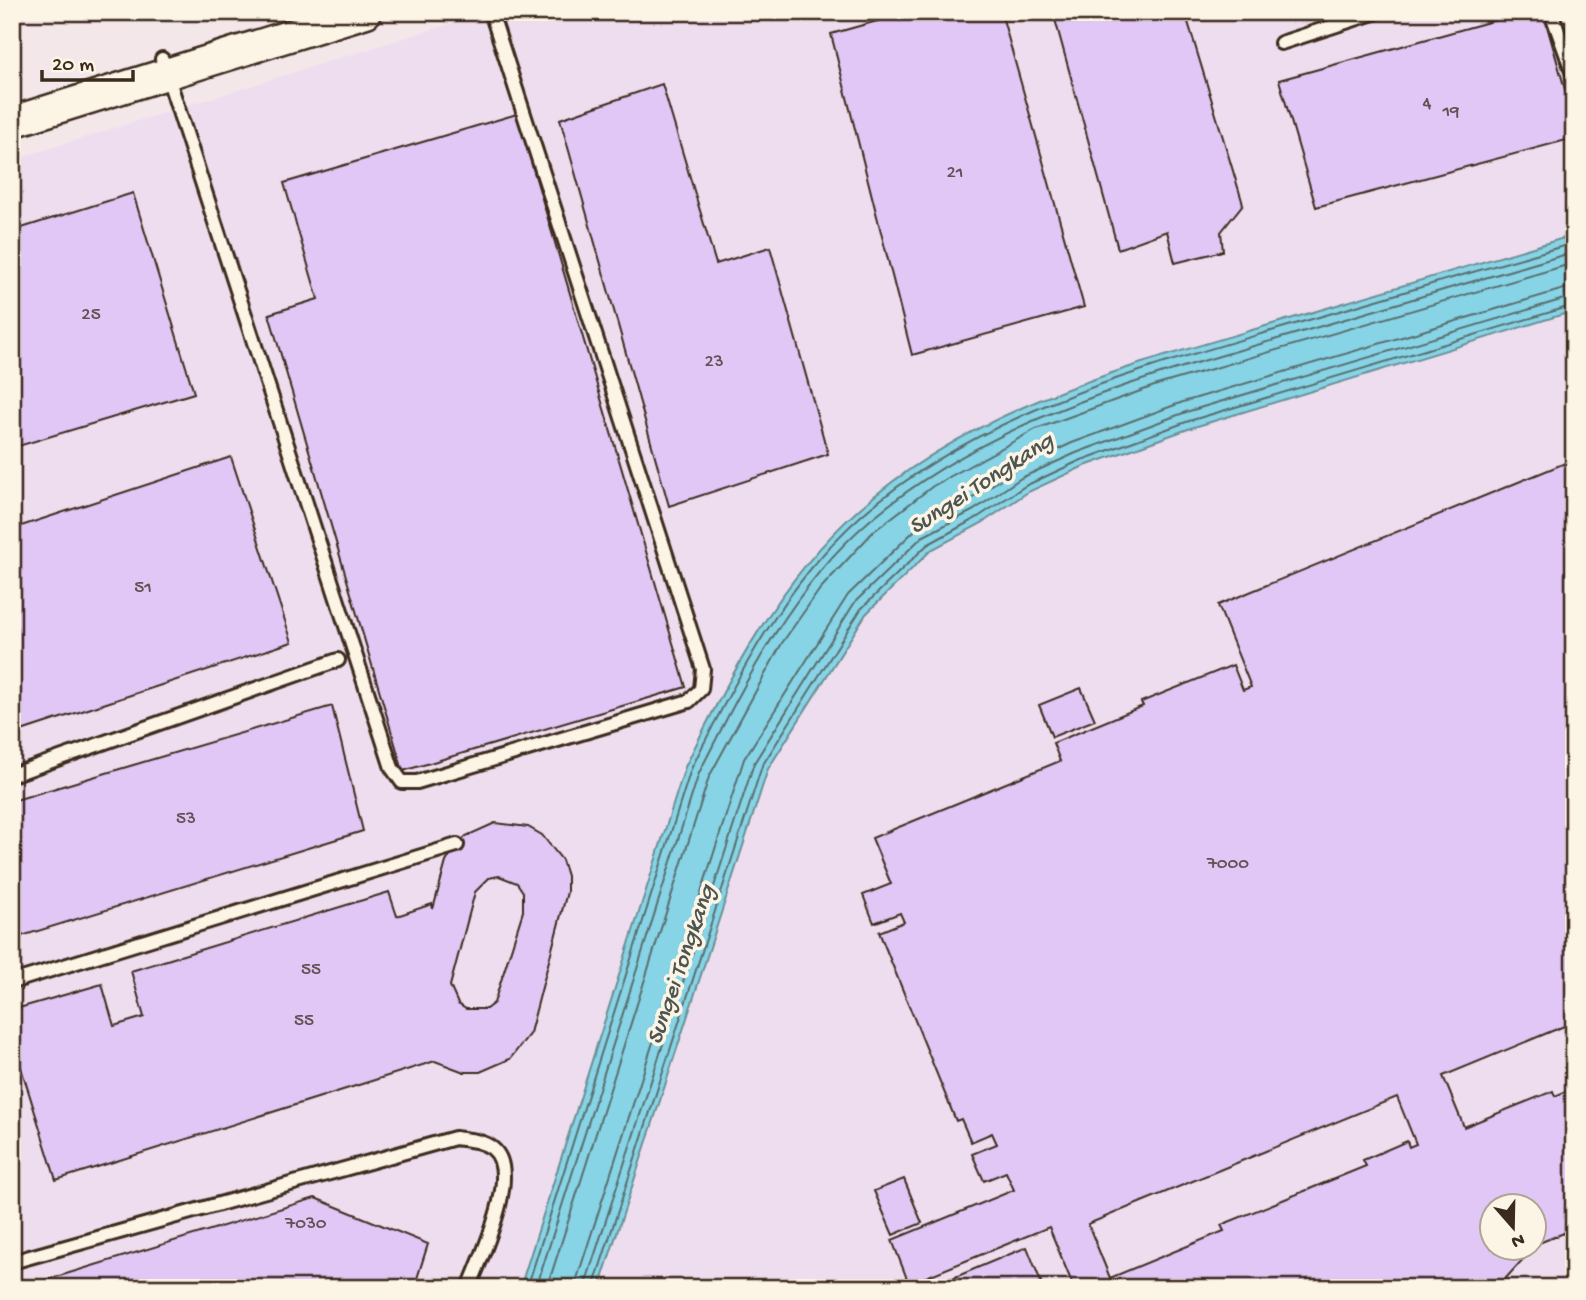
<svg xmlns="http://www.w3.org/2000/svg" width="1586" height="1300" font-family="'Gochi Hand',sans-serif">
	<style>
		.built { fill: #ede; fill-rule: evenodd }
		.water { fill: #87d4e6; stroke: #699096; stroke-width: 2 }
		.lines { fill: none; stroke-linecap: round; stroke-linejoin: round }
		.shore { stroke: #596e6e; stroke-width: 2 }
		.building { fill: #e1c7f6; stroke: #3b2a1e; stroke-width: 2; fill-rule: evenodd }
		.service-casing { stroke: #3b2a1e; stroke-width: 18 }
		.tertiary-casing { stroke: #3b2a1e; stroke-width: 35 }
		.service { stroke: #fcf5e5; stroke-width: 12 }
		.tertiary { stroke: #fcf5e5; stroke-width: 30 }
		.labels { text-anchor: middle; stroke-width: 7; stroke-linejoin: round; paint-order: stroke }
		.number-label { font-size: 19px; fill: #645154 }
		.water-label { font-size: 24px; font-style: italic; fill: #4e5450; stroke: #fcf5e5 }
	</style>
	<rect width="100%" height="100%" fill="#f4e7ea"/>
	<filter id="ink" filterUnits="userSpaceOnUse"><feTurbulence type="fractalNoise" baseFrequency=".0143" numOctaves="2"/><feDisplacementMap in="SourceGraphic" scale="14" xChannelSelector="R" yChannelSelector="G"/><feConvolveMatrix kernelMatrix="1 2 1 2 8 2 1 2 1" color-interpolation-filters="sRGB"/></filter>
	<g filter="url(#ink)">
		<path class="built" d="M488 12H1574V1288H12V160ZM1492 1206H1534V1248H1492Z"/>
		<path class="water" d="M1574 235V311L1191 428 1082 467 1028 492 982 523 931 550 866 614 768 769 599 1288H520L685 767C730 675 780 580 857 511 973 406 1130 366 1276 323 1375 294 1474 264 1574 235Z"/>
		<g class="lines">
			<path class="shore" d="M527 1288 691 769C736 679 785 583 862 515 979 413 1132 372 1278 329 1377 300 1475 271 1574 243
				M536 1288 699 773C744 684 792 587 869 521 988 420 1134 381 1281 338 1379 309 1476 280 1574 252
				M547 1288 709 777 782 643 820 589 874 531 933 486 1036 429 1157 385 1574 263
				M574 1288 744 759 848 595 916 529 968 501 1016 469 1072 443 1183 402 1574 286
				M584 1288 754 763 855 602 922 537 974 510 1021 478 1076 453 1186 412 1574 296
				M593 1288 762 766 861 609 927 545 978 517 1025 486 1079 461 1189 421 1574 305"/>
		</g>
		<path class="building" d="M909 12H1001L1084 307 912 355 831 34Z
			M1053 12H1185L1243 204 1221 232 1223 251 1175 263 1167 231 1118 249Z
			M1525 12H1543L1574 121V138L1316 207 1279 80Z
			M662 84 716 264 770 247 828 454 669 506 560 119Z
			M517 114 686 687 403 771 269 314 318 299 284 183Z
			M133 193 194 393 12 448V231Z
			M231 457 292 642 12 734V529Z
			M1565 463 1574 484V1022L1443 1076 1464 1127 1553 1091 1555 1096 1574 1088V1229L1534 1245V1206H1492V1248H1529L1525 1257 1497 1288H1074L1049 1227 909 1284 892 1240 1014 1190 1006 1172 984 1181 972 1154 997 1144 992 1133 971 1142 961 1119 956 1121 879 932 904 922 900 913 874 923 863 895 891 884 872 838 1060 761 1053 743 1143 706 1141 702 1233 665 1243 690 1251 687 1218 605ZM1397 1097 1416 1144 1409 1147 1407 1141 1363 1160 1366 1166 1221 1225 1224 1231 1110 1278 1088 1224Z
			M1081 688 1095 720 1052 737 1039 705Z
			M332 706 363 831 12 939V801Z
			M495 823 528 827 542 835 562 860 567 876V892L530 1033 510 1059 480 1072H464L435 1061 56 1180 18 1058 12 1061V1010L102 984 114 1026 144 1017 131 971 389 892 397 916 432 904 433 909 446 862 454 848 466 836ZM499 876 517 883 523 892V911L494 1003 486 1009H466L458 1004 450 986 475 892 489 878Z
			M904 1179 922 1223 893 1235 874 1191Z
			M315 1198 428 1244 414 1288H20Z
			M1027 1247 1041 1282 1028 1288H929Z"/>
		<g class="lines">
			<g class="service-casing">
				<path id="service" d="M1551 12 1574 76
					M1281 43 1377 12
					M162 59 392 768 402 782H417L689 701 701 689 703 669 491 12
					M12 775 338 660
					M12 982 457 845
					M12 1262 455 1138C468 1140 481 1140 492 1148 523 1172 480 1258 469 1288"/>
			</g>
			<g class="tertiary-casing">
				<path id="tertiary" d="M12 122 366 12"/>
			</g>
			<use href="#service" class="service"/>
			<use href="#tertiary" class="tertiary"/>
		</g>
	</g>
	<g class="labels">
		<g class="number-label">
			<text x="1427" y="108">4</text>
			<text x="1451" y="116">19</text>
			<text x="955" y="177">21</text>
			<text x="91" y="319">25</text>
			<text x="714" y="366">23</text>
			<text x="143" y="592">51</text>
			<text x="186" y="823">53</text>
			<text x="1228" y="868">7000</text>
			<text x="311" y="974">55</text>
			<text x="304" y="1025">55</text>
			<text x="306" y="1228">7030</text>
		</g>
		<g class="water-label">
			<text transform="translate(980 482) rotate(-33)" y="8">Sungei Tongkang</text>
			<text transform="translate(679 964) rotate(-71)" y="8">Sungei Tongkang</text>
		</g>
	</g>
	<rect width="1586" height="1300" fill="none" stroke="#fcf5e5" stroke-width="42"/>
	<rect x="21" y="21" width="1544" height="1258" fill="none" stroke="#3b2a1e" stroke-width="2.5" filter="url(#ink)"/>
	<g transform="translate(1513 1227) rotate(160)"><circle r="33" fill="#fcf5e5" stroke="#afa495" stroke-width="2"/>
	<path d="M0-5L12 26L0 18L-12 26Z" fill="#3b2a1e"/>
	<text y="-10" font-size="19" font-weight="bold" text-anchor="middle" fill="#3b2a1e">N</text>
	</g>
	<path d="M42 70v10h91v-10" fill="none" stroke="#3b2a1e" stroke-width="3.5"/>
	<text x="52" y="70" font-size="21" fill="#3b2a1e" stroke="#fcf5e5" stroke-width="5" paint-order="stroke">20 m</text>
</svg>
